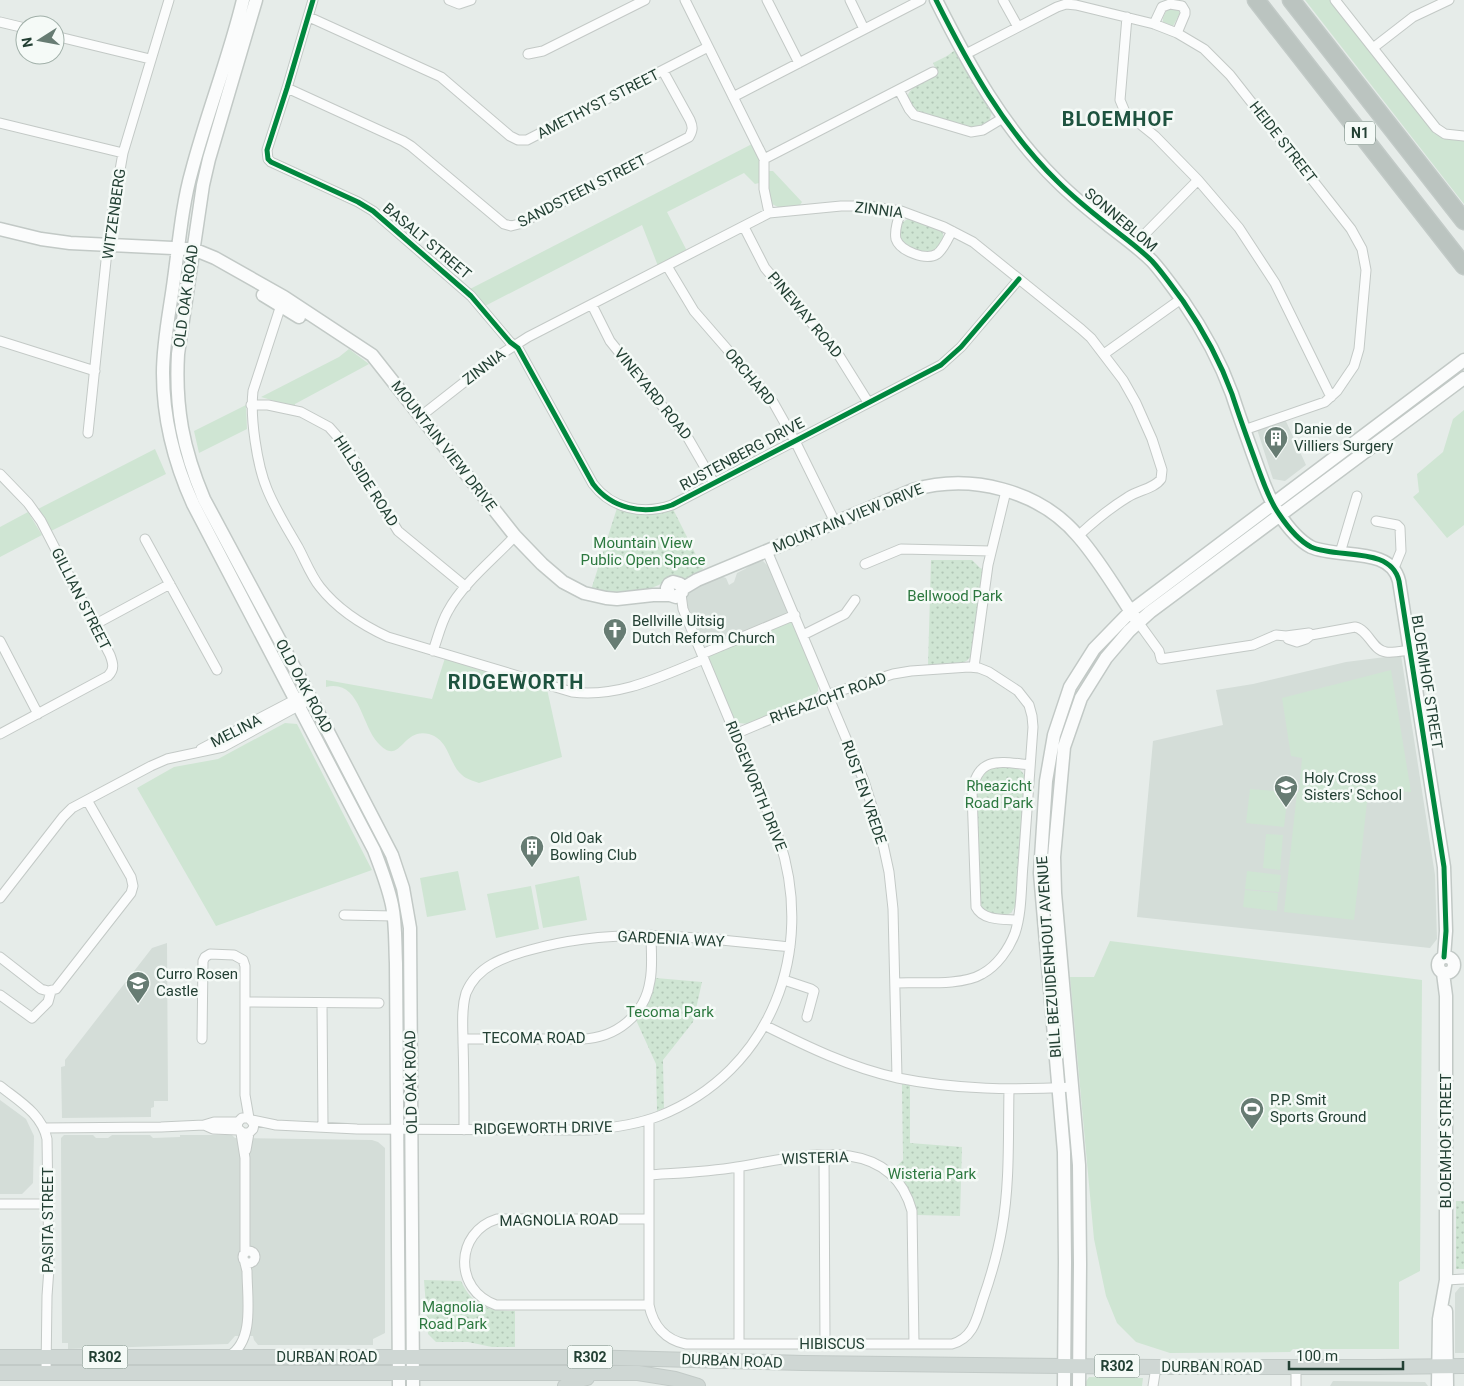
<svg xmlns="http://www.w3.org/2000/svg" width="1464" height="1386" font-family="Roboto,sans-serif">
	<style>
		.built { fill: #d4ddd8 }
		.grass { fill: #cfe5d3 }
		.park { fill: url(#park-dots) }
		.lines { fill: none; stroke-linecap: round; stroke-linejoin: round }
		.street-casing { stroke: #c3c9c6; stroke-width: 11 }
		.secondary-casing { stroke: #c2c9c6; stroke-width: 15 }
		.primary-casing { stroke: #c2cac7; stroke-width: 16 }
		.highway-casing { stroke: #c2cac7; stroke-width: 19 }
		.street { stroke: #fbfcfc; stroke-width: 9 }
		.secondary { stroke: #fbfcfc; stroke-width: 12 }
		.primary { stroke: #cfd7d4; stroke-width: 14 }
		.highway { stroke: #bbc4c0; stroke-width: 16 }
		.cycleway-casing { stroke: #f5faf7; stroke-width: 8 }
		.cycleway { stroke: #00873e; stroke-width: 5 }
		.labels { text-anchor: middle; stroke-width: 5; stroke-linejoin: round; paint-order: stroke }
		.shield { fill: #f5faf7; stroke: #62786e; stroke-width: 1 }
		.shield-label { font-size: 14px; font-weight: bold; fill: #234034 }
		.street-label { font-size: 15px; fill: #234034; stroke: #f5faf7 }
		.poi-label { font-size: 15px; fill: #234034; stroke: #f5faf7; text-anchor: start }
		.park-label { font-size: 15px; fill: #2c783f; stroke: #f5faf7 }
		.district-label { font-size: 20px; font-weight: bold; letter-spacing: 1px; fill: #1e533f; stroke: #f5faf7 }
	</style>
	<defs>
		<pattern id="park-dots" width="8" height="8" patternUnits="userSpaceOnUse" patternTransform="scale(1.25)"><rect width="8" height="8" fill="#cfe5d3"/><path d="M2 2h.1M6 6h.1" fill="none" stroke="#b1c6b6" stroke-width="1.8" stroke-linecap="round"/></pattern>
	</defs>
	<rect width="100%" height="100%" fill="#e6ece9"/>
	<path class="built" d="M1284 417 1306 465 1285 481 1273 479 1256 426Z
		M763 561 769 567 788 614 710 647 703 644 686 604V594L690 589 720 576 726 578 729 585 734 582 737 573 745 569 755 562Z
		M1401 655 1435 875 1437 939 1430 948 1137 917 1153 741 1223 725 1216 690 1253 684 1346 662Z
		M167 943 168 1101H154V1107L151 1108V1117L62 1118 61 1067 65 1066V1060L152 948Z
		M0 1100 26 1119 34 1136 33 1183 22 1194H0Z
		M64 1135H93L96 1138H108L112 1135H150L153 1138 180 1137V1135H232L235 1138 372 1140 378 1142 385 1148V1333L373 1339V1345H258L254 1340 253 1336H235L228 1344 68 1349V1343H62L61 1138Z
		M1460 1287H1464V1353H1455V1293Z
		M1333 1381 1425 1382 1428 1386H1330Z"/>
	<path class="grass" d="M1305 0H1330L1434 133 1445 139 1464 141V204Z
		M1167 9 1178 10 1180 13 1173 26 1163 22V18Z
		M752 144 760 159 759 183 755 184 744 173 667 212 687 251 658 266 642 225 485 306 470 289Z
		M768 171H773L802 202 800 205 780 208 772 204 767 183Z
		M349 349 369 364 295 404V407L261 397 339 357Z
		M246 405 247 429 199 453 194 431Z
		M1464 410V525L1447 538 1413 497 1419 492 1417 474 1443 452 1453 419Z
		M155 449 166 474 51 531 38 509Z
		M28 512 42 535 0 557V527Z
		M791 621 818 683V691L812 697 748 724 739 723 734 718 707 656Z
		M445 658 547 689 562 757 479 783C474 781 466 779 462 775 449 765 450 740 429 734 401 727 401 768 378 743 361 725 360 679 326 687V680L432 699Z
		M1391 670 1411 792 1371 790 1368 793 1354 920 1284 912 1297 792H1299L1302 758 1291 756 1282 698Z
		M285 723 297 724 372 870 216 926 137 788 174 767 218 759Z
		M1250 789 1288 792 1284 827 1246 823Z
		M1266 834 1283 835 1280 870 1263 868Z
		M458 871 466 910 427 917 420 878Z
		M1247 871 1281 875 1279 892 1245 889Z
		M579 876 587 920 543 928 535 885Z
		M531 886 539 929 496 938 487 894Z
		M1245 890 1278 893 1277 911 1243 907Z
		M1110 941 1422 980 1420 1271 1399 1282V1349H1293L1290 1352 1170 1353 1136 1342 1117 1323 1106 1296 1094 1239 1070 977H1094Z
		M1089 1377 1139 1378H1143L1142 1386H1083Z"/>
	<path class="park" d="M955 50 992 112 989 122 979 127 970 128 919 113C891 93 921 83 938 74L933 63 947 56Z
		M909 218 942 231 944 238C943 241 941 246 938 248 930 257 903 249 900 238 899 232 901 227 903 222Z
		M617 508C636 515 654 516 673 509L703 569C698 572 692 576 686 578 678 580 670 580 663 583 637 596 619 594 591 590Z
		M931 560H972L980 568 983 569 972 654C966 669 941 665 928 665Z
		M993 766C1006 767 1023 764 1025 779L1016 905 1011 913 1003 916 983 911 979 902 975 795 981 775Z
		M656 978 702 982 693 1022 663 1060 664 1108 657 1111 656 1064 636 1020 649 1002Z
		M902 1084 910 1085V1143L962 1147 960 1216 917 1215 909 1191 893 1170 903 1160Z
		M1456 1201H1464V1269H1456Z
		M424 1280 461 1281C473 1307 489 1311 515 1311V1347H492L468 1342H436L428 1334Z"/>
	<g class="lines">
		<g class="street-casing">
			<path id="street" d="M313 0 287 88 267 150 268 159 271 162 358 202 373 211 471 296 510 342 518 348 593 484C612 509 643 515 672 505L941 365 961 347 1019 279
				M449 0 459 4 471 0
				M685 0 764 159
				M767 0 799 63
				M850 0 864 29
				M1003 0 1018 27
				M1335 0 1436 128 1445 134 1464 136
				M309 17 441 77 510 136 518 140H527L708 47
				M1127 17 1120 100 1125 112 1155 136 1198 180 1239 228 1275 283 1331 397
				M0 22 25 28
				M1154 24 1162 7 1170 4 1182 6 1185 11V14L1177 33
				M55 36 150 59
				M1373 48 1413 17 1449 0
				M528 54 543 51 645 0
				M964 55 1057 7 1066 4 1076 5 1154 24 1177 33 1204 49 1230 75 1351 229 1362 249 1366 270 1359 349 1354 366 1337 391 1325 402 1244 430
				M287 88 403 141 411 146 504 224 511 226 519 224 689 137C693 130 693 127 690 120L663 71
				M899 90 909 109 914 115 971 132 983 130 1003 118
				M733 97 921 0
				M0 123 123 153
				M901 211C898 219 894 230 896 239 900 251 926 261 937 254 944 249 948 238 952 231
				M769 213 764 189V159L933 72
				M744 227 765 268 838 354 868 402
				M1134 245 1198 180
				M667 266 694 311 773 402 795 441 835 522
				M282 302 253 391C250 418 257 465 267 489 275 509 287 528 298 547 305 560 311 576 320 587 338 610 362 625 388 637L572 692C619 698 662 676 704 659
				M592 305 610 341 688 438 714 483
				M0 341 95 371
				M1104 354 1181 299
				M251 405H268L301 412 329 427 345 445 398 531 466 587
				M421 416 495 358 528 337 769 213 841 206H867L901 211 944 227 973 242 1081 329 1091 338 1123 380 1136 403 1152 439 1162 470 1161 479C1154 489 1138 490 1128 497 1110 508 1093 522 1078 536
				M88 433 109 232 123 153 169 0
				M0 474 28 503 41 521 110 655C113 663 115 669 108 676L0 734
				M1376 521 1397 525 1400 528 1401 551 1394 568
				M145 539 217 670
				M767 551 864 781 881 835 889 872 893 909 897 1077
				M1340 553 1357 496
				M865 564 901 549 991 551
				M1138 622 1159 651 1161 659 1253 645 1276 635 1286 636 1309 633 1311 635 1355 627C1369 630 1372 650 1386 652 1393 653 1402 651 1410 650
				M94 625 170 584
				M803 635 845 614 855 600
				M1286 636 1288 639 1297 642 1306 639 1311 635
				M0 641 38 714
				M433 651C438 637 441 623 448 611 463 583 494 559 515 536
				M702 654 795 615
				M974 667 988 565 1006 491
				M735 734 833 693 893 674 911 671 969 667 979 668 989 672 1018 691 1029 705 1032 716 1033 727C1030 773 1026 819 1023 865 1021 887 1022 912 1015 933 1009 949 997 966 982 974 962 986 920 982 896 983
				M201 749 300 697
				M0 898 63 817 72 808 151 766 167 759 223 747 311 699
				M344 915 394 916
				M1017 920C1004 919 983 921 976 907L972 792C978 755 1001 762 1030 765
				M0 957 41 989 48 991 56 989 131 893 133 886 131 877 87 800
				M784 980 811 989 814 991 807 1017
				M0 995 32 1018 48 1002 51 991
				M245 1002 379 1003
				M322 1003 323 1126
				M764 1025C806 1046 851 1068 898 1078 957 1090 1014 1090 1073 1087
				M202 1039 203 961 205 957 210 954 234 955 243 960 245 966V1095L249 1118
				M463 1039H582C616 1038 645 1015 650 981 653 966 651 950 651 935
				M0 1086C19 1101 42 1114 47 1139L49 1268 47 1296 46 1373
				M252 1120 276 1125 357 1129 588 1130C612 1128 636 1125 659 1116 772 1071 816 950 779 839L683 609 681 594
				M649 1120V1305C653 1325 665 1340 686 1344H952C974 1338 977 1317 983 1299 991 1276 998 1252 1002 1228 1010 1183 1008 1136 1009 1090
				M204 1125 213 1129 238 1130
				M44 1128 161 1127 204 1125 214 1122H238
				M464 1130C464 1101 464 1072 463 1042 463 1026 461 1009 466 993 477 966 504 957 530 950 619 925 700 938 790 947
				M241 1133 245 1158V1252
				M246 1150 249 1133 253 1129 254 1124 249 1118H242L238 1122 237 1128 243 1133H249
				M824 1155 825 1344
				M649 1175C678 1173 708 1172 737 1167 798 1157 890 1130 912 1211L914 1344
				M0 1204H49
				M243 1257a6 6 0 1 1 12 0a6 6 0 1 1-12 0Z
				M1446 1280 1464 1279
				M649 1305H496C453 1290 455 1232 497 1219H649
				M739 1344V1167
				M229 1356C255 1341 247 1298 247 1271L245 1263
				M1153 1386 1156 1367
				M1296 1386V1367"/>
		</g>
		<g class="secondary-casing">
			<path id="secondary" d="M243 0C229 58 207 113 192 170 182 205 179 243 174 279 170 310 163 341 163 373 163 419 174 462 193 504L374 850C381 868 388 886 392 905 396 924 395 944 396 963L399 1386
				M256 0 209 159 203 185 178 354C175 408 183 449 204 499L308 693 392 855 403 888 410 928 413 1386
				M936 0C969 66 1004 129 1057 181 1072 196 1089 210 1107 224 1122 236 1138 247 1152 261 1163 273 1173 288 1183 301 1203 330 1220 361 1232 394 1240 419 1249 443 1258 468 1264 484 1269 500 1279 514 1287 526 1298 540 1311 547 1338 559 1391 546 1399 581L1444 867 1446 931 1444 957
				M0 229 41 239 70 243 193 249 215 258 284 297 372 355 515 536 542 564 563 582 584 593 606 598 617 599 653 595H670L676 597 682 592V587L680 584 673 582 669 584 667 588 670 595
				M263 295 299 317
				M682 589 697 580 913 490C970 473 1039 490 1078 536 1100 561 1117 591 1135 618
				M1438 965a8 8 0 1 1 16 0a8 8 0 1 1-16 0Z
				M1446 1311 1447 1386
				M1064 1386 1065 1262 1064 1152 1040 873 1046 781 1054 735 1070 687 1094 649 1131 611 1464 360
				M1079 1386 1080 1264 1079 1165 1055 893 1054 857 1064 747 1081 698 1106 658 1129 631 1150 612 1464 378
				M1438 1386 1439 1319 1446 1280V996L1443 973"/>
		</g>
		<g class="primary-casing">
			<path id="primary" d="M0 1357H584L803 1363 1156 1367H1375L1464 1366
				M0 1373H638L675 1379 698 1386
				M565 1386 574 1381 587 1378"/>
		</g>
		<g class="highway-casing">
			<path id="highway" d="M1256 0 1464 266
				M1291 0 1464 221"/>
		</g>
		<use href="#street" class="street"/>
		<use href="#secondary" class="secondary"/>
		<use href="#primary" class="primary"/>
		<use href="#highway" class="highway"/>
		<g class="cycleway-casing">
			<path id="cycleway" d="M313 0 287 88 267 150 268 159 271 162 358 202 373 211 471 296 510 342 518 348 593 484C612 509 643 515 672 505L941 365 961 347 1019 279
				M936 0C969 66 1004 129 1057 181 1072 196 1089 210 1107 224 1122 236 1138 247 1152 261 1163 273 1173 288 1183 301 1203 330 1220 361 1232 394 1240 419 1249 443 1258 468 1264 484 1269 500 1279 514 1287 526 1298 540 1311 547 1338 559 1391 546 1399 581L1444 867 1446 931 1444 957"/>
		</g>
		<use href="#cycleway" class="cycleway"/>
	</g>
	<defs>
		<g id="building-pin" transform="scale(1.25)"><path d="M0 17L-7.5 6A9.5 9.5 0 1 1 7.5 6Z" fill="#677c73" stroke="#f5faf7"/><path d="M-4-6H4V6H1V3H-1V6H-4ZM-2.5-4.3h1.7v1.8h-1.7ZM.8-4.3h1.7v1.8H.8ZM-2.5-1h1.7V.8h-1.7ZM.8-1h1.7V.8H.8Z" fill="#fff"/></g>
		<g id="church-pin" transform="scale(1.25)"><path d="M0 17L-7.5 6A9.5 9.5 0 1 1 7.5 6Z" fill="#677c73" stroke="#f5faf7"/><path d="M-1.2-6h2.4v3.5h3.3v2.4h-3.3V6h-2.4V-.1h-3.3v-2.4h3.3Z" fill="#fff"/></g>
		<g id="school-pin" transform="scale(1.25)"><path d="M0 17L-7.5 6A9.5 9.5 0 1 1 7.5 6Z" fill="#677c73" stroke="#f5faf7"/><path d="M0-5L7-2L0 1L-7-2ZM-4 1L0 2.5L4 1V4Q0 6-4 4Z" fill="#fff"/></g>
		<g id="stadium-pin" transform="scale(1.25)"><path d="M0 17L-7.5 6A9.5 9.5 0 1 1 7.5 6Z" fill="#677c73" stroke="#f5faf7"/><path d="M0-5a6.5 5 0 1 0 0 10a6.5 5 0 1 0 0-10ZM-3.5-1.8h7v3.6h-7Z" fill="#fff"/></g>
	</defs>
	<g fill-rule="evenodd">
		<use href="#building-pin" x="1276" y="438"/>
		<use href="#church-pin" x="615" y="630"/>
		<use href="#school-pin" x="1286" y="787"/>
		<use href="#building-pin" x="532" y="847"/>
		<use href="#school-pin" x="138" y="983"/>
		<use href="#stadium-pin" x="1252" y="1109"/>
	</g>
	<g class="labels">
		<g class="shield">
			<rect x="1345" y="121.5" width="30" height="23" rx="4"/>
			<rect x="82.5" y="1345.5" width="45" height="23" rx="4"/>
			<rect x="567.5" y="1345.5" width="45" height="23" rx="4"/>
			<rect x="1094.5" y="1354.5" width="45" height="23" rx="4"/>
		</g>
		<g class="shield-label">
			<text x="1360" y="138">N1</text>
			<text x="105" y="1362">R302</text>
			<text x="590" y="1362">R302</text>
			<text x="1117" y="1371">R302</text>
		</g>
		<g class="street-label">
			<text transform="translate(598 104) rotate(-27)" y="5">AMETHYST STREET</text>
			<text transform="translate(1283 142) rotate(52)" y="5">HEIDE STREET</text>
			<text transform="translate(582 191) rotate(-27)" y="5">SANDSTEEN STREET</text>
			<text transform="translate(879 210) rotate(7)" y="5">ZINNIA</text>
			<text transform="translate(114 214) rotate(-82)" y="5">WITZENBERG</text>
			<text transform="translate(1121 220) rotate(40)" y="5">SONNEBLOM</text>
			<text transform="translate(427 241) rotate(40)" y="5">BASALT STREET</text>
			<text transform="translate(186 296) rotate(-82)" y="5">OLD OAK ROAD</text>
			<text transform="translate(805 315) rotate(50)" y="5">PINEWAY ROAD</text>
			<text transform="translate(484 367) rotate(-37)" y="5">ZINNIA</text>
			<text transform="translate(750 377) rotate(50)" y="5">ORCHARD</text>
			<text transform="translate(653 394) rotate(51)" y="5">VINEYARD ROAD</text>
			<text transform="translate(444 446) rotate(52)" y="5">MOUNTAIN VIEW DRIVE</text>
			<text transform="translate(742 454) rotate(-28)" y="5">RUSTENBERG DRIVE</text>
			<text transform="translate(366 481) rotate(57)" y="5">HILLSIDE ROAD</text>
			<text transform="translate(848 518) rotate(-22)" y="5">MOUNTAIN VIEW DRIVE</text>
			<text transform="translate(81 599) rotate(63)" y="5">GILLIAN STREET</text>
			<text transform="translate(1427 682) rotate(81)" y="5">BLOEMHOF STREET</text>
			<text transform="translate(304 686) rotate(62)" y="5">OLD OAK ROAD</text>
			<text transform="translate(828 698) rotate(-20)" y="5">RHEAZICHT ROAD</text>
			<text transform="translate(236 731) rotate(-27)" y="5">MELINA</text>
			<text transform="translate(756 786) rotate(68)" y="5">RIDGEWORTH DRIVE</text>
			<text transform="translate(864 792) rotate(71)" y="5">RUST EN VREDE</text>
			<text transform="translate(671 939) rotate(3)" y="5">GARDENIA WAY</text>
			<text transform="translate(1049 957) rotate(-94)" y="5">BILL BEZUIDENHOUT AVENUE</text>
			<text x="534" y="1043">TECOMA ROAD</text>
			<text transform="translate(411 1082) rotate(-91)" y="5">OLD OAK ROAD</text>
			<text transform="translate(543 1128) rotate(-1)" y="5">RIDGEWORTH DRIVE</text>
			<text transform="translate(1446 1141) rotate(-90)" y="5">BLOEMHOF STREET</text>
			<text transform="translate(815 1158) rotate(-2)" y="5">WISTERIA</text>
			<text transform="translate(48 1220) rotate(-90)" y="5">PASITA STREET</text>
			<text transform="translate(559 1220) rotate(-1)" y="5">MAGNOLIA ROAD</text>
			<text x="832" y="1349">HIBISCUS</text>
			<text x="327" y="1362">DURBAN ROAD</text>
			<text transform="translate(732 1361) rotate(2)" y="5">DURBAN ROAD</text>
			<text x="1212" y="1372">DURBAN ROAD</text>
		</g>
		<g class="poi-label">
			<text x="1294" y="434">Danie de<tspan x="1294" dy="17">Villiers Surgery</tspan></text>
			<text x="632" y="626">Bellville Uitsig<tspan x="632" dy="17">Dutch Reform Church</tspan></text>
			<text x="1304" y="783">Holy Cross<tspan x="1304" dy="17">Sisters' School</tspan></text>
			<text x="550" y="843">Old Oak<tspan x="550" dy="17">Bowling Club</tspan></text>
			<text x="156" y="979">Curro Rosen<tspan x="156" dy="17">Castle</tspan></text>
			<text x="1270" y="1105">P.P. Smit<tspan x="1270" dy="17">Sports Ground</tspan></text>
		</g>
		<g class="park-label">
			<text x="643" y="548">Mountain View<tspan x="643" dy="17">Public Open Space</tspan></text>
			<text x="955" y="601">Bellwood Park</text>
			<text x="999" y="791">Rheazicht<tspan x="999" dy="17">Road Park</tspan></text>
			<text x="670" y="1017">Tecoma Park</text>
			<text x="932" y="1179">Wisteria Park</text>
			<text x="453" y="1312">Magnolia<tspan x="453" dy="17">Road Park</tspan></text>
		</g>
		<g class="district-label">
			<text x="1118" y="126">BLOEMHOF</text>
			<text x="516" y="689">RIDGEWORTH</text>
		</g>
	</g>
	<g transform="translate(40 40) rotate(259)"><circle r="24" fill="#f5faf7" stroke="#a1b0a9"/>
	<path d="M0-4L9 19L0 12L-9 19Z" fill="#677c73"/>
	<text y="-8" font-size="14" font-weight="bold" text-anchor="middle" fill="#234034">N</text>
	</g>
	<path d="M1289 1361v8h114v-8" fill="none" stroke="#234034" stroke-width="2.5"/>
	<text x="1296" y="1361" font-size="15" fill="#234034" stroke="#f5faf7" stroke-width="4" paint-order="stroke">100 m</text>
</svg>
